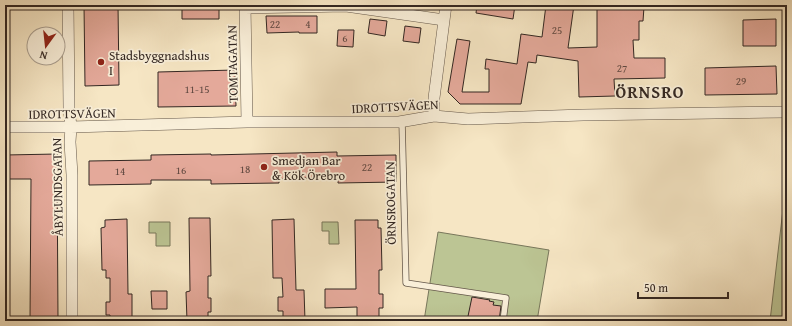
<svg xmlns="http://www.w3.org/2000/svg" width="792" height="326" font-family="'Gentium Book Plus',serif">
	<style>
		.green { fill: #bcc594; stroke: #78765b }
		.building { fill: #e4a99a; stroke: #332722 }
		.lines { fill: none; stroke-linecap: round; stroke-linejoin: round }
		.lane-casing { stroke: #64574a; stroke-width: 7 }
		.street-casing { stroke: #64574a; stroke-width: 12 }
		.lane { stroke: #f9efd9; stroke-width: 5.5 }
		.street { stroke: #f9efd9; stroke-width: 11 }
		.poi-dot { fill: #8f2418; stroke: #f9efd9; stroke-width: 1.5 }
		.labels { text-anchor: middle; stroke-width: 3.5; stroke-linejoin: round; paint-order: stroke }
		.number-label { font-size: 11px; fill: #5f4840 }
		.poi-label { font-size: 13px; fill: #332722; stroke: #f9efd9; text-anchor: start }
		.street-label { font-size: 13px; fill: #332722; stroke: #f9efd9 }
		.district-label { font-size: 17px; font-weight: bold; letter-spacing: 1px; fill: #332722; stroke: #f9efd9 }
	</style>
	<rect width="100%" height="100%" fill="#f6e6c4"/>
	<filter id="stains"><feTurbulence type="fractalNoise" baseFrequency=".005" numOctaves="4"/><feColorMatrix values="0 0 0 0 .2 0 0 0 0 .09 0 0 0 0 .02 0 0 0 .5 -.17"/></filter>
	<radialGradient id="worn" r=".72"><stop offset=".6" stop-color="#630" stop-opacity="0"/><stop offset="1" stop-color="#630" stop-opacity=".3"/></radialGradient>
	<path class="green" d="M787 175V321H770Z
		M149 222H170V246H156V233H149Z
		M322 222H338L339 244H329V231H322Z
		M438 232 549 250 537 321H424Z"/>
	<path class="building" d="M84 5H118L119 85 85 86Z
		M182 5H219V19H182Z
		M477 5H515L513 19 476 13Z
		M546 5H574L568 48 597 47V7H644L643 21H639V40H633L634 58H665V78L614 79 615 96 579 97 578 61 537 55 536 63 528 62 521 104H460L448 92 457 39 470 41 462 92H489V69H485L486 59 517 64 521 34 542 37Z
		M266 16H317V33H299V32L267 33Z
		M370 19 387 21 385 36 368 33Z
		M776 19V46H743V20Z
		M405 26 421 28 419 43 403 41Z
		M338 30H354L353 47 337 46Z
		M776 66 777 94 705 95V68Z
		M235 70 236 106 158 107V72Z
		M337 152V156L396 155V182L338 183V178H306L279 179V183L211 184V180H151V184L89 185V161L151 160V155L211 154V155Z
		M57 154 58 321H30L31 179H5V155Z
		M189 218H210L211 276H208V298H211V312H208V321H187L186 292 190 291Z
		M127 219 128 294H132V321H110V315H106V302H110V278H106V270H102L101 228 105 227V220Z
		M294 219 296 290H304L305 321H283V311H278V297H283L282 278H273L272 220Z
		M355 220H378V228H381L382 270H379V294H383V308H379V321H357V307L325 308V289H356Z
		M151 291H167V309H152Z
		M472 297 490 300 489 301 494 302 493 305 501 306 499 321H467Z"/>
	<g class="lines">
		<g class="lane-casing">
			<path id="lane" d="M402 121 406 283 506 298 503 321"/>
		</g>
		<g class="street-casing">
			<path id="street" d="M68 5 69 108 71 127 70 142 72 175V321
				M245 5 247 122
				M245 8 346 6 444 20
				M434 116V98L446 5
				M5 127H71L247 122H399L434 116 468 119 583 115 787 112"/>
		</g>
		<use href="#lane" class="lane"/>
		<use href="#street" class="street"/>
	</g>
	<g class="poi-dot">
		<circle cx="101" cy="62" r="4"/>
		<circle cx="264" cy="167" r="4"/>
	</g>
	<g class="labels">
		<g class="number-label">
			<text x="275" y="28">22</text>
			<text x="308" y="28">4</text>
			<text x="557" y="34">25</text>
			<text x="345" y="42">6</text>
			<text x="622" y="72">27</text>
			<text x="741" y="85">29</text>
			<text x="197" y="93">11-15</text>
			<text x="367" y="171">22</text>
			<text x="245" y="173">18</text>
			<text x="181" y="174">16</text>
			<text x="120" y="175">14</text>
		</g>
		<g class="poi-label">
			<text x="109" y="60">Stadsbyggnadshus<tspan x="109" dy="15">I</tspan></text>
			<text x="272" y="165">Smedjan Bar<tspan x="272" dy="15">&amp; Kök Örebro</tspan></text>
		</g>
		<g class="street-label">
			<text transform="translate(232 64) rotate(-91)" y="5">TOMTAGATAN</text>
			<text transform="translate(395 106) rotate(-3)" y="5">IDROTTSVÄGEN</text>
			<text transform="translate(72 113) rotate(-1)" y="5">IDROTTSVÄGEN</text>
			<text transform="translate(57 187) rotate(-91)" y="5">ÅBYLUNDSGATAN</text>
			<text transform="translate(390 203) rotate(-91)" y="5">ÖRNSROGATAN</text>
		</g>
		<g class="district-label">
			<text x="650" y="98">ÖRNSRO</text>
		</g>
	</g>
	<rect width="792" height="326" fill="none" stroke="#f6e6c4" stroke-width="20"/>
	<rect x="6" y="6" width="780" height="314" fill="none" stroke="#332722" stroke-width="2"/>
	<rect x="10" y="10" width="772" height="306" fill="none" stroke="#332722"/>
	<g transform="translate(46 46) rotate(195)"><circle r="19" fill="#f9efd9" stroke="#aa9f90"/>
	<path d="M0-3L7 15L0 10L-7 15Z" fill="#8f2418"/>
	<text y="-6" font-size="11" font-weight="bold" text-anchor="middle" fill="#332722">N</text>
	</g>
	<path d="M638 292v6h90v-6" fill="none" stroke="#332722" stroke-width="2"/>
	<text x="644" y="292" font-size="12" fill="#332722" stroke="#f9efd9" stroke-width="3" paint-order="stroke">50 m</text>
	<rect width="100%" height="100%" filter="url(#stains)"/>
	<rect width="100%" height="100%" fill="url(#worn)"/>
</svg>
